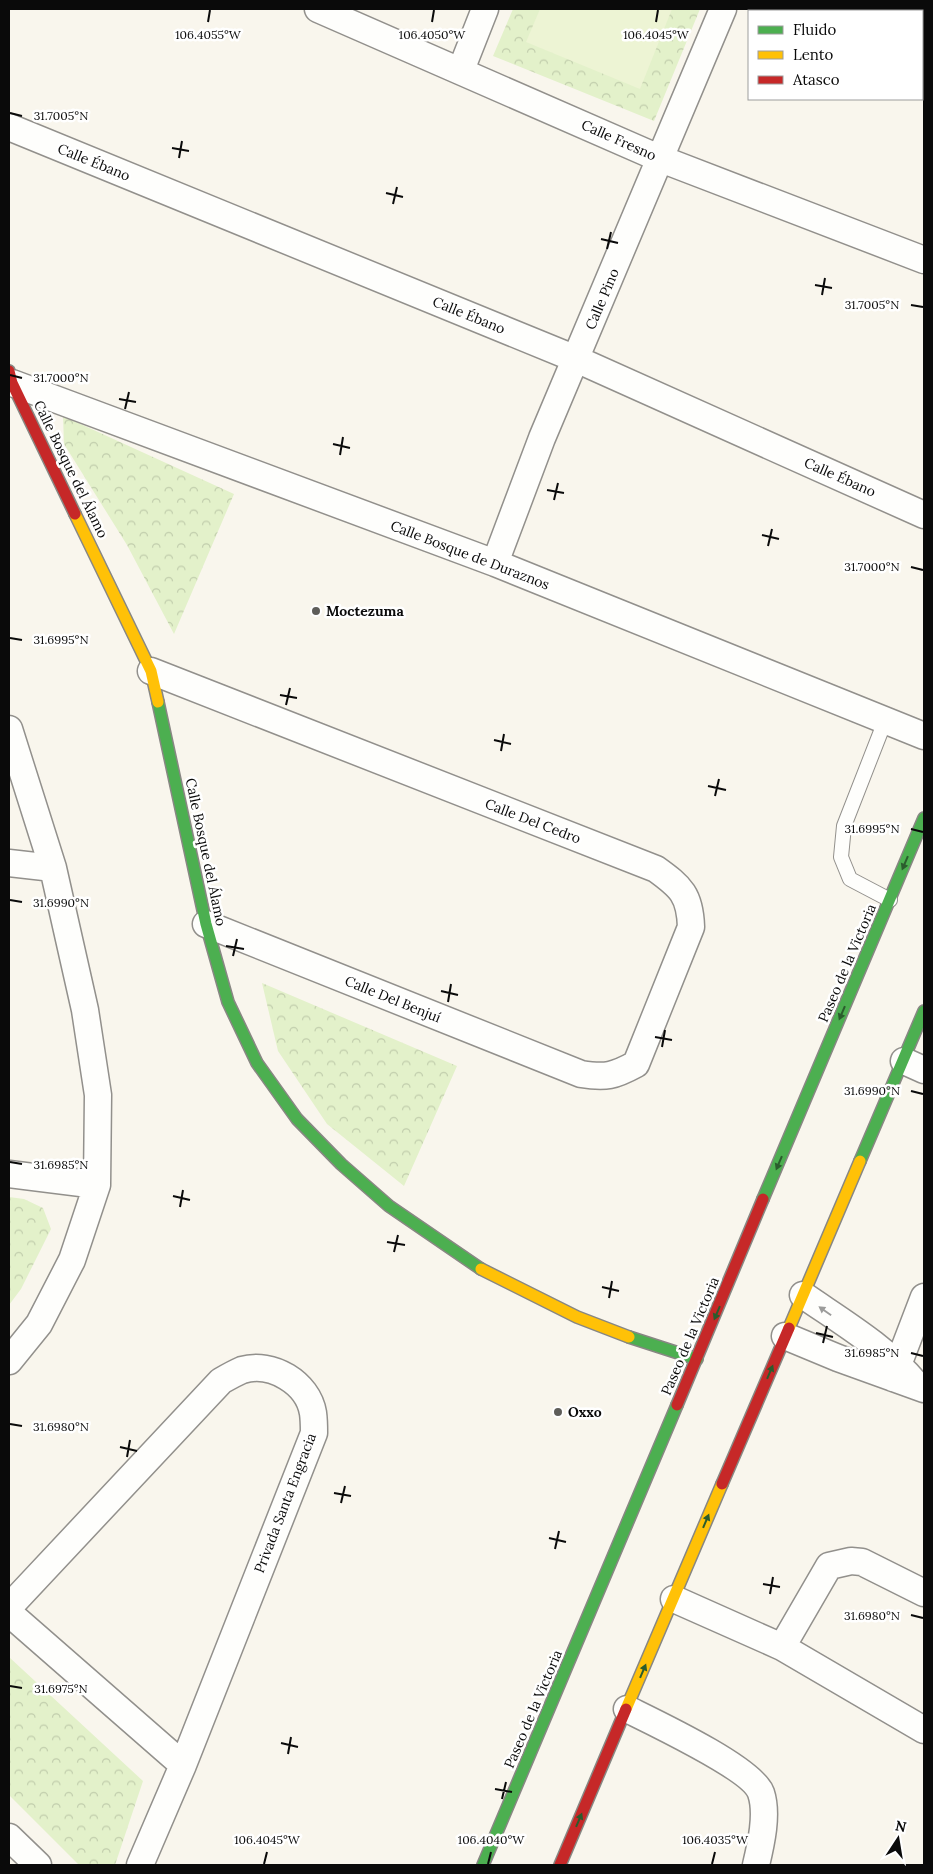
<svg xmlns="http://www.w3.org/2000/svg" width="933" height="1874" font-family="Lora,serif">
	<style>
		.park { fill: url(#park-crowns) }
		.pitch { fill: #edf4d4 }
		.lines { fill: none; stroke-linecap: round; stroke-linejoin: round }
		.lane-casing { stroke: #92908c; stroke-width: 16 }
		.street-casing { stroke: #92908c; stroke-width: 29 }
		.fast-casing { stroke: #888783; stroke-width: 14 }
		.slow-casing { stroke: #888783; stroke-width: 14 }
		.jam-casing { stroke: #888783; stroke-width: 14 }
		.lane { stroke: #fefefc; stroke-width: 14 }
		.street { stroke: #fefefc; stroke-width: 26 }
		.fast { stroke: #4caf50; stroke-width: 11 }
		.slow { stroke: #ffc107; stroke-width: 11 }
		.jam { stroke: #c62828; stroke-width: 11 }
		.oneway { fill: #2b5c2d }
		.oneway2 { fill: #9c9c9b }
		.ticks { fill: none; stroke: #0a0a0a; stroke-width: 2 }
		.poi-dot { fill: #5e5d59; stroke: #fff; stroke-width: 2 }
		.labels { text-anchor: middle; stroke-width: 5; stroke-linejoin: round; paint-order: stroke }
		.street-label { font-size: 14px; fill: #0a0a0a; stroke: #fff }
		.poi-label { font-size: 14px; font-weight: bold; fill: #0a0a0a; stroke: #fff; text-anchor: start }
		.ticks-label { font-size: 12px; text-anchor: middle; fill: #0a0a0a; stroke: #fff; stroke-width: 5; stroke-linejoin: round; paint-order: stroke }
	</style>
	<defs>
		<pattern id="park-crowns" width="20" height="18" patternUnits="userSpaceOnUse" patternTransform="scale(1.25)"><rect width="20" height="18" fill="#e3f1ca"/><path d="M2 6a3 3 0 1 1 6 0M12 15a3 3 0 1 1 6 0" fill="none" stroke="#c1cdac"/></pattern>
	</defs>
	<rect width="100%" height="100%" fill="#f9f6ed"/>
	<path class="park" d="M513 9H700L654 121 493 56Z
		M63 416 234 494 174 634 127 545 64 444Z
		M262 983 457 1066 404 1186 327 1124 278 1051Z
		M9 1197 24 1199 43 1208 51 1229 21 1289 9 1305Z
		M9 1657 143 1781 115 1865H79L9 1795Z"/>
	<path class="pitch" d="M540 9H672L640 89 526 42Z"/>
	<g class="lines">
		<g class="lane-casing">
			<path id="lane" d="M885 721 844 826 841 857 850 879 890 900"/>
		</g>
		<g class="street-casing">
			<path id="street" d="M318 9 661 159 924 260
				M901 9 907 11
				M461 70 485 9
				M9 127 576 359 924 515
				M12 383 495 563 924 736
				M495 563 542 438 723 9
				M151 671 656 869C681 887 690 895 691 927L636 1064C614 1076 606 1078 581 1074L206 924
				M9 729 53 868 85 1010 98 1095 97 1185 72 1260 39 1324 9 1361
				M9 863 53 868
				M904 1061 924 1070
				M9 1174 97 1185
				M803 1295C842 1322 885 1347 916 1384
				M785 1336 838 1358 924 1389
				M893 1378 924 1297
				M674 1599 782 1647 924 1730
				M9 1607 221 1381C228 1377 235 1373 242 1370 272 1361 308 1383 313 1413 314 1420 314 1427 314 1433L183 1765 140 1865
				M9 1613 183 1765
				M782 1647 829 1566 851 1561 862 1562 924 1593
				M627 1709C653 1722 753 1769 761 1793 768 1814 761 1844 756 1865
				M9 1837 38 1865"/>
		</g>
		<g class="fast-casing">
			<path id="fast" d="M158 702 206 924 228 1002 257 1063 297 1119 341 1164 389 1206 481 1269
				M860 1161 924 1011
				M763 1199 924 818
				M629 1337 697 1359
				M483 1865 677 1405"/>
		</g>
		<g class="slow-casing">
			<path id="slow" d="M75 514 151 671 158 702
				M481 1269 577 1317 629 1337
				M789 1328 860 1161
				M626 1709 722 1484"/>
		</g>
		<g class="jam-casing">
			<path id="jam" d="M9 371 12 383 75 514
				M677 1405 763 1199
				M722 1484 789 1328
				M560 1865 626 1709"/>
		</g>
		<use href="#lane" class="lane"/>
		<use href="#street" class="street"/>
		<use href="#fast" class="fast"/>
		<use href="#slow" class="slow"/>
		<use href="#jam" class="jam"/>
	</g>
	<defs><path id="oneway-solid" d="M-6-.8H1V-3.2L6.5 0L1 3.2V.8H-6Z" transform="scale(1.25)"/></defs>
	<g class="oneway">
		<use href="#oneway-solid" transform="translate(905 863) rotate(113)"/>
		<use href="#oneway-solid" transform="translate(842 1013) rotate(113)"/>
		<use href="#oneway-solid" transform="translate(779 1163) rotate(113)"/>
		<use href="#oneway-solid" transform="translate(717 1313) rotate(113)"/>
		<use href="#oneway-solid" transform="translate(770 1372) rotate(-67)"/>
		<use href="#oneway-solid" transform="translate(706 1521) rotate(-67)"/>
		<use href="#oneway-solid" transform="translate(643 1671) rotate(-67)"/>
		<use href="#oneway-solid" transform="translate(579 1820) rotate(-67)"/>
	</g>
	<use class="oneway2" href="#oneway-solid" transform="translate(825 1311) rotate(-145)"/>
	<path class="ticks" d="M208 22 210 10M432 22 434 10M656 22 658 10M10 113 22 116M172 148 189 151M179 158 182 141M386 193 403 197M393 204 397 187M601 239 618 243M607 249 611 232M815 285 832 288M822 295 825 278M911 305 923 307M10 375 22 378M119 399 136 402M125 409 129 392M333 444 350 448M340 455 343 437M547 490 564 493M554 500 558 483M762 535 779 539M768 546 772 529M911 567 923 570M10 638 22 640M280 695 297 698M286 705 290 688M494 740 511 744M501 751 504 734M708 786 726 790M715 796 719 779M911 829 923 832M10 900 22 902M226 946 244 949M233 956 237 939M441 991 458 995M448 1002 451 984M655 1037 672 1040M662 1047 665 1030M911 1091 923 1094M10 1162 22 1164M173 1196 190 1200M180 1207 183 1190M387 1242 405 1245M394 1252 398 1235M602 1287 619 1291M609 1298 612 1281M816 1333 833 1337M823 1343 827 1326M911 1353 923 1356M10 1424 22 1426M120 1447 137 1451M127 1457 130 1440M334 1493 351 1496M341 1503 345 1486M549 1538 566 1542M555 1549 559 1531M763 1584 780 1587M770 1594 773 1577M911 1615 923 1618M10 1686 22 1688M281 1743 298 1747M288 1754 291 1737M495 1789 512 1792M502 1799 506 1782M264 1864 267 1852M488 1864 491 1852M712 1864 715 1852"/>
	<g class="poi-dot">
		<circle cx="316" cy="611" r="5"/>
		<circle cx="558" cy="1412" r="5"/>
	</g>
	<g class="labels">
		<g class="street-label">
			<text transform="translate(619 140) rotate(24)" y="5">Calle Fresno</text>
			<text transform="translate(94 162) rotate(22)" y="5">Calle Ébano</text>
			<text transform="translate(602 299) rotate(-67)" y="5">Calle Pino</text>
			<text transform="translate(469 315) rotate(22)" y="5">Calle Ébano</text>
			<text transform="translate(71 469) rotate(64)" y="5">Calle Bosque del Álamo</text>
			<text transform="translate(840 477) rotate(24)" y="5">Calle Ébano</text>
			<text transform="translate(470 555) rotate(21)" y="5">Calle Bosque de Duraznos</text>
			<text transform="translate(533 821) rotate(21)" y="5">Calle Del Cedro</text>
			<text transform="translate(206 852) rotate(78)" y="5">Calle Bosque del Álamo</text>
			<text transform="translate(847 963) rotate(-67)" y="5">Paseo de la Victoria</text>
			<text transform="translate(393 999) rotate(22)" y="5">Calle Del Benjuí</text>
			<text transform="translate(690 1336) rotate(-67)" y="5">Paseo de la Victoria</text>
			<text transform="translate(285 1503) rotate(-69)" y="5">Privada Santa Engracia</text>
			<text transform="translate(533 1709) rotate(-67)" y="5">Paseo de la Victoria</text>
		</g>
		<g class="poi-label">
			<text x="326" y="616">Moctezuma</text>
			<text x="568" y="1417">Oxxo</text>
		</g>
	</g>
	<g class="ticks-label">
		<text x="208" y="39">106.4055°W</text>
		<text x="432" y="39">106.4050°W</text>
		<text x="656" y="39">106.4045°W</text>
		<text x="61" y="120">31.7005°N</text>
		<text x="872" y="309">31.7005°N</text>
		<text x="61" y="382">31.7000°N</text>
		<text x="872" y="571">31.7000°N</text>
		<text x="61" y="644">31.6995°N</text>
		<text x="872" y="833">31.6995°N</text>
		<text x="61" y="907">31.6990°N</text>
		<text x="872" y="1095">31.6990°N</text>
		<text x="61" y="1169">31.6985°N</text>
		<text x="872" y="1357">31.6985°N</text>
		<text x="61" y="1431">31.6980°N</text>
		<text x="872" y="1620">31.6980°N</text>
		<text x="61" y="1693">31.6975°N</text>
		<text x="267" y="1844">106.4045°W</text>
		<text x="491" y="1844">106.4040°W</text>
		<text x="715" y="1844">106.4035°W</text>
	</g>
	<rect width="933" height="1874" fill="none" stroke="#0a0a0a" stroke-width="20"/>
	<rect x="748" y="10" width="175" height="90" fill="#ffffff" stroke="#9d9d9d"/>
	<rect x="758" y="26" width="25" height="8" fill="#4caf50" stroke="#9d9d9d"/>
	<text x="793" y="35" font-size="15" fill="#0a0a0a">Fluido</text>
	<rect x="758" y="51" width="25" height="8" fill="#ffc107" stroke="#9d9d9d"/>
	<text x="793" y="60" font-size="15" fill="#0a0a0a">Lento</text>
	<rect x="758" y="76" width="25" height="8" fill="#c62828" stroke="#9d9d9d"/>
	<text x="793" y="85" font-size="15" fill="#0a0a0a">Atasco</text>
	<g transform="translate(898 1839) rotate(12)" stroke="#ffffff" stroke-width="4" paint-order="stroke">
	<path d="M0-4L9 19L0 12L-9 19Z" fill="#0a0a0a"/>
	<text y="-8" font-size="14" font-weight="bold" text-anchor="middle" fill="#0a0a0a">N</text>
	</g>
</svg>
